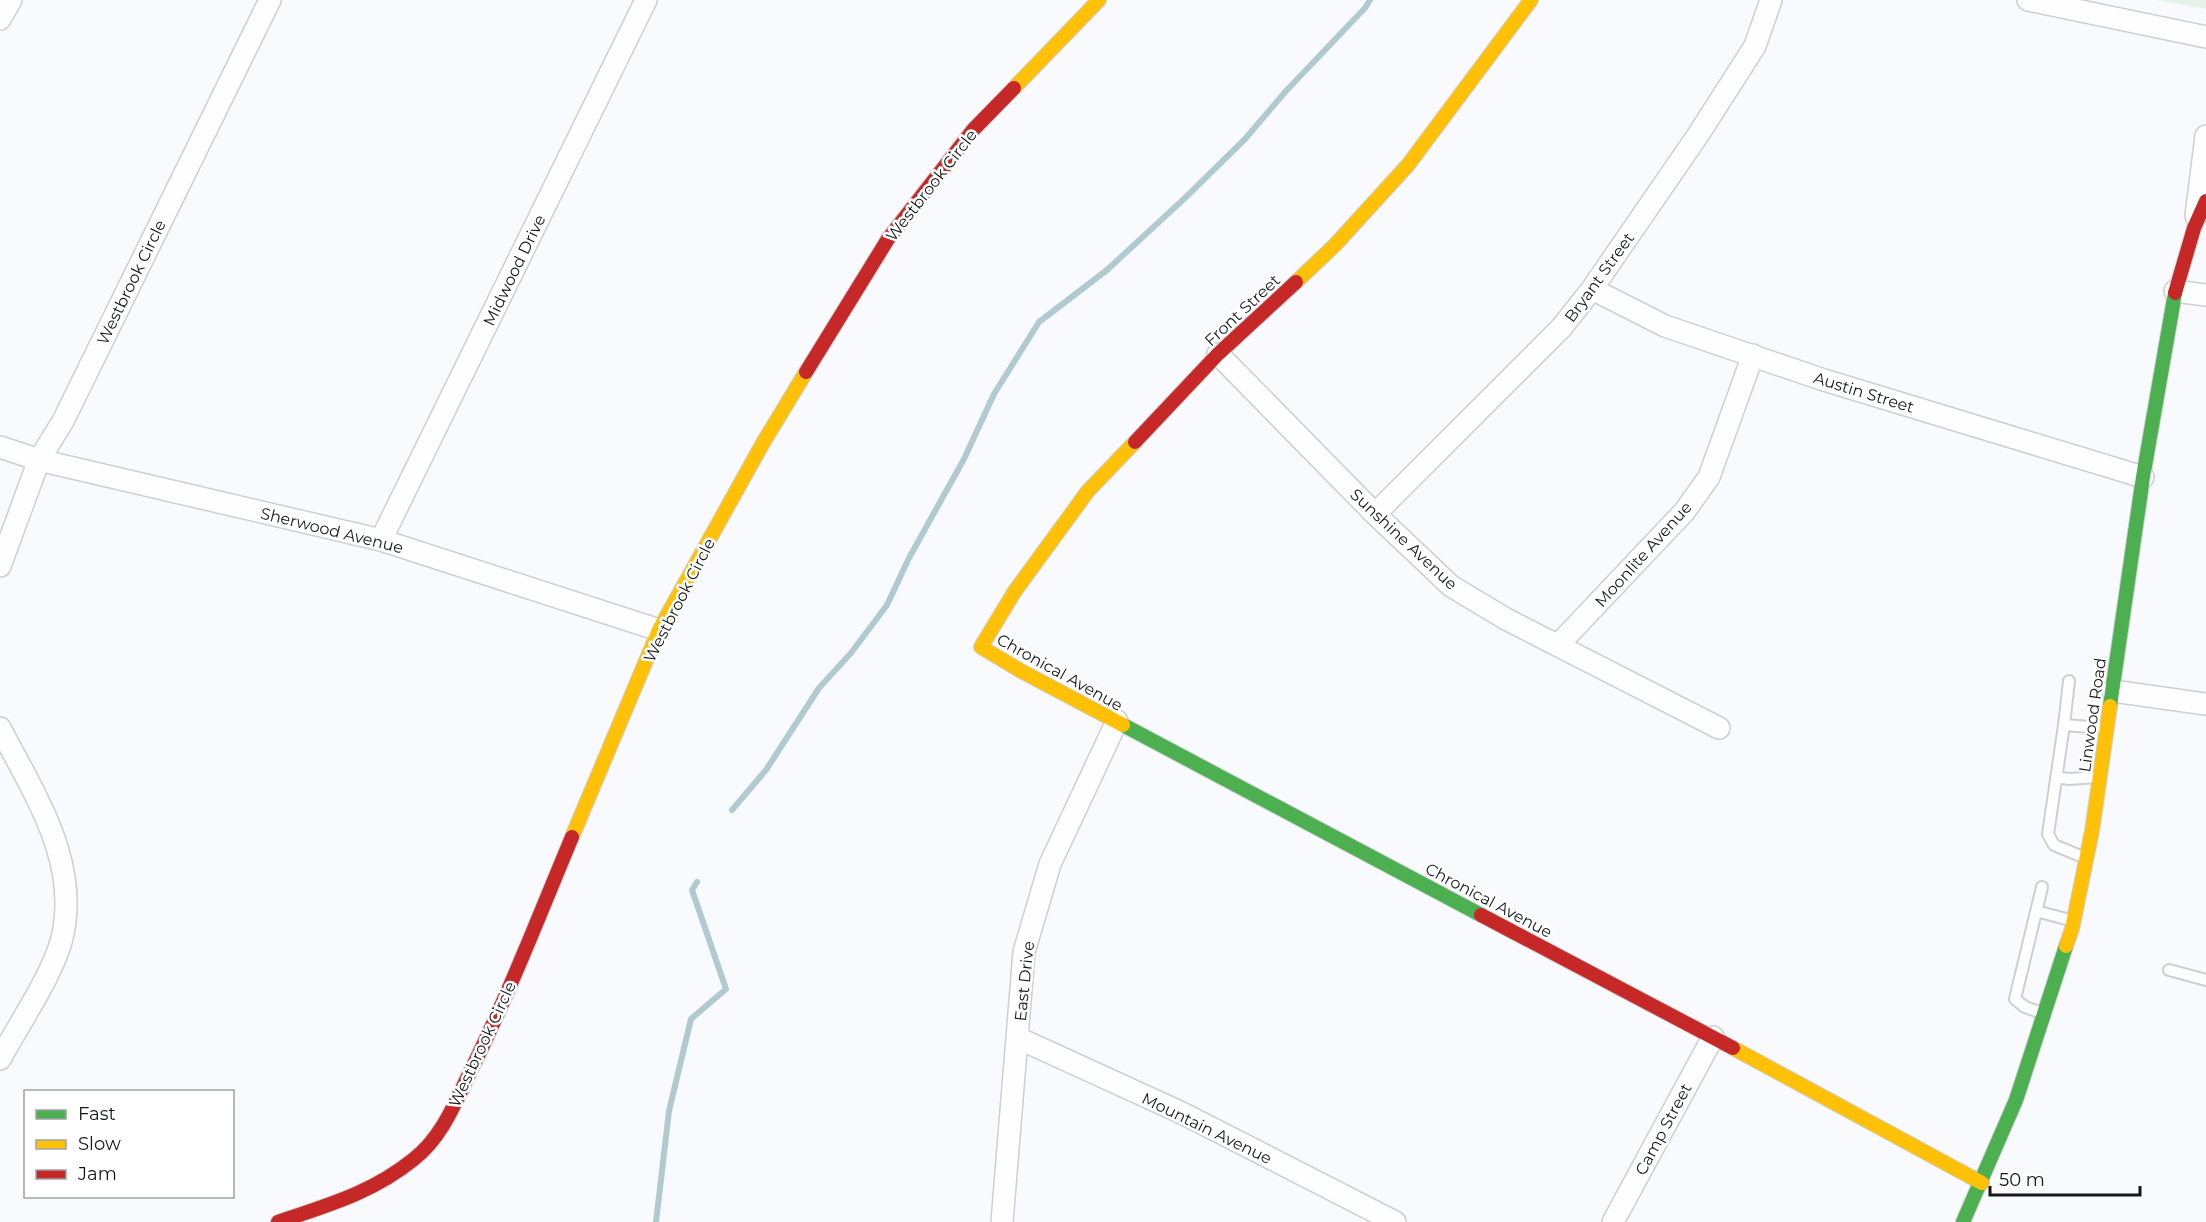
<svg xmlns="http://www.w3.org/2000/svg" width="2206" height="1222" font-family="Montserrat,sans-serif">
	<style>
		.green { fill: #e6f1ea }
		.lines { fill: none; stroke-linecap: round; stroke-linejoin: round }
		.stream { stroke: #b0cacf; stroke-width: 6 }
		.lane-casing { stroke: #cecfd2; stroke-width: 14 }
		.street-casing { stroke: #cecfd2; stroke-width: 24 }
		.fast-casing { stroke: #cecfd2; stroke-width: 16 }
		.slow-casing { stroke: #cecfd2; stroke-width: 16 }
		.jam-casing { stroke: #cecfd2; stroke-width: 16 }
		.lane { stroke: #fefeff; stroke-width: 10 }
		.street { stroke: #fefeff; stroke-width: 21 }
		.fast { stroke: #4caf50; stroke-width: 14 }
		.slow { stroke: #ffc107; stroke-width: 14 }
		.jam { stroke: #c62828; stroke-width: 14 }
		.labels { text-anchor: middle; stroke-width: 5; stroke-linejoin: round; paint-order: stroke }
		.street-label { font-size: 16px; fill: #151719; stroke: #fff }
	</style>
	<rect width="100%" height="100%" fill="#f8fafd"/>
	<path class="green" d="M2157 0H2206V9Z"/>
	<g class="lines">
		<path class="stream" d="M732 810 766 770 819 688 851 653 887 605 909 558 964 459 994 394 1039 322 1107 270 1186 197 1245 139 1286 91 1365 8 1370 0
			M656 1222 669 1111 691 1019 726 989 692 890 697 882"/>
		<g class="lane-casing">
			<path id="lane" d="M2064 725 2069 681
				M2056 777 2069 779 2097 777
				M2083 857 2054 845 2048 834 2064 725 2104 728
				M2036 911 2070 920
				M2169 970 2206 980
				M2042 1013 2025 1007 2015 999 2042 887"/>
		</g>
		<g class="street-casing">
			<path id="street" d="M2028 0 2206 37
				M0 19 11 0
				M2196 216 2206 136
				M1592 289 1665 326 1824 380 2143 477
				M2175 291 2206 295
				M1218 354 1375 514 1451 586 1506 619 1719 728
				M0 447 39 460 381 540 659 630
				M1375 514 1562 327 1592 289 1698 135 1755 46 1771 0
				M381 540 646 0
				M0 566 39 460 63 421 270 0
				M1559 644 1684 512 1709 477 1753 355
				M2113 691 2206 704
				M0 728C34 794 82 864 61 942 50 979 19 1024 0 1059
				M1018 1038 1182 1113 1395 1222
				M1002 1222 1024 952 1050 864 1117 721
				M1613 1222 1713 1037"/>
		</g>
		<g class="fast-casing">
			<path id="fast" d="M2110 706 2143 477 2175 293
				M1123 725 1481 915
				M1963 1222 2016 1100 2066 946"/>
		</g>
		<g class="slow-casing">
			<path id="slow" d="M1014 88 1099 0
				M1296 282 1335 245 1408 165 1531 0
				M1123 725 1021 671 981 647 1015 591 1088 491 1135 442
				M572 837 659 630 763 443 806 372
				M2066 946 2072 929 2092 831 2110 706
				M1733 1048 1982 1183"/>
		</g>
		<g class="jam-casing">
			<path id="jam" d="M2175 293 2194 228 2206 201
				M806 372 888 239 973 130 1014 88
				M1135 442 1218 354 1296 282
				M1481 915 1733 1048
				M278 1222C328 1205 372 1193 414 1159 442 1137 455 1103 470 1072 508 996 539 916 572 837"/>
		</g>
		<use href="#lane" class="lane"/>
		<use href="#street" class="street"/>
		<use href="#fast" class="fast"/>
		<use href="#slow" class="slow"/>
		<use href="#jam" class="jam"/>
	</g>
	<g class="labels">
		<g class="street-label">
			<text transform="translate(931 185) rotate(-52)" y="6">Westbrook Circle</text>
			<text transform="translate(514 270) rotate(-64)" y="6">Midwood Drive</text>
			<text transform="translate(1599 277) rotate(-54)" y="6">Bryant Street</text>
			<text transform="translate(131 282) rotate(-64)" y="6">Westbrook Circle</text>
			<text transform="translate(1242 310) rotate(-43)" y="6">Front Street</text>
			<text transform="translate(1864 392) rotate(17)" y="6">Austin Street</text>
			<text transform="translate(332 530) rotate(14)" y="6">Sherwood Avenue</text>
			<text transform="translate(1404 539) rotate(43)" y="6">Sunshine Avenue</text>
			<text transform="translate(1643 554) rotate(-48)" y="6">Moonlite Avenue</text>
			<text transform="translate(679 600) rotate(-63)" y="6">Westbrook Circle</text>
			<text transform="translate(1060 672) rotate(29)" y="6">Chronical Avenue</text>
			<text transform="translate(2092 715) rotate(-82)" y="6">Linwood Road</text>
			<text transform="translate(1489 900) rotate(28)" y="6">Chronical Avenue</text>
			<text transform="translate(1024 981) rotate(-84)" y="6">East Drive</text>
			<text transform="translate(482 1044) rotate(-65)" y="6">Westbrook Circle</text>
			<text transform="translate(1207 1128) rotate(26)" y="6">Mountain Avenue</text>
			<text transform="translate(1663 1129) rotate(-62)" y="6">Camp Street</text>
		</g>
	</g>
	<rect x="24" y="1090" width="210" height="108" fill="#ffffff" stroke="#a1a2a3" stroke-width="1.5"/>
	<rect x="36" y="1110" width="30" height="9" fill="#4caf50" stroke="#a1a2a3" stroke-width="1.5"/>
	<text x="78" y="1120" font-size="18" fill="#151719">Fast</text>
	<rect x="36" y="1140" width="30" height="9" fill="#ffc107" stroke="#a1a2a3" stroke-width="1.5"/>
	<text x="78" y="1150" font-size="18" fill="#151719">Slow</text>
	<rect x="36" y="1170" width="30" height="9" fill="#c62828" stroke="#a1a2a3" stroke-width="1.5"/>
	<text x="78" y="1180" font-size="18" fill="#151719">Jam</text>
	<path d="M1990 1186v9h150v-9" fill="none" stroke="#151719" stroke-width="3"/>
	<text x="1999" y="1186" font-size="18" fill="#151719" stroke="#ffffff" stroke-width="4.5" paint-order="stroke">50 m</text>
</svg>
